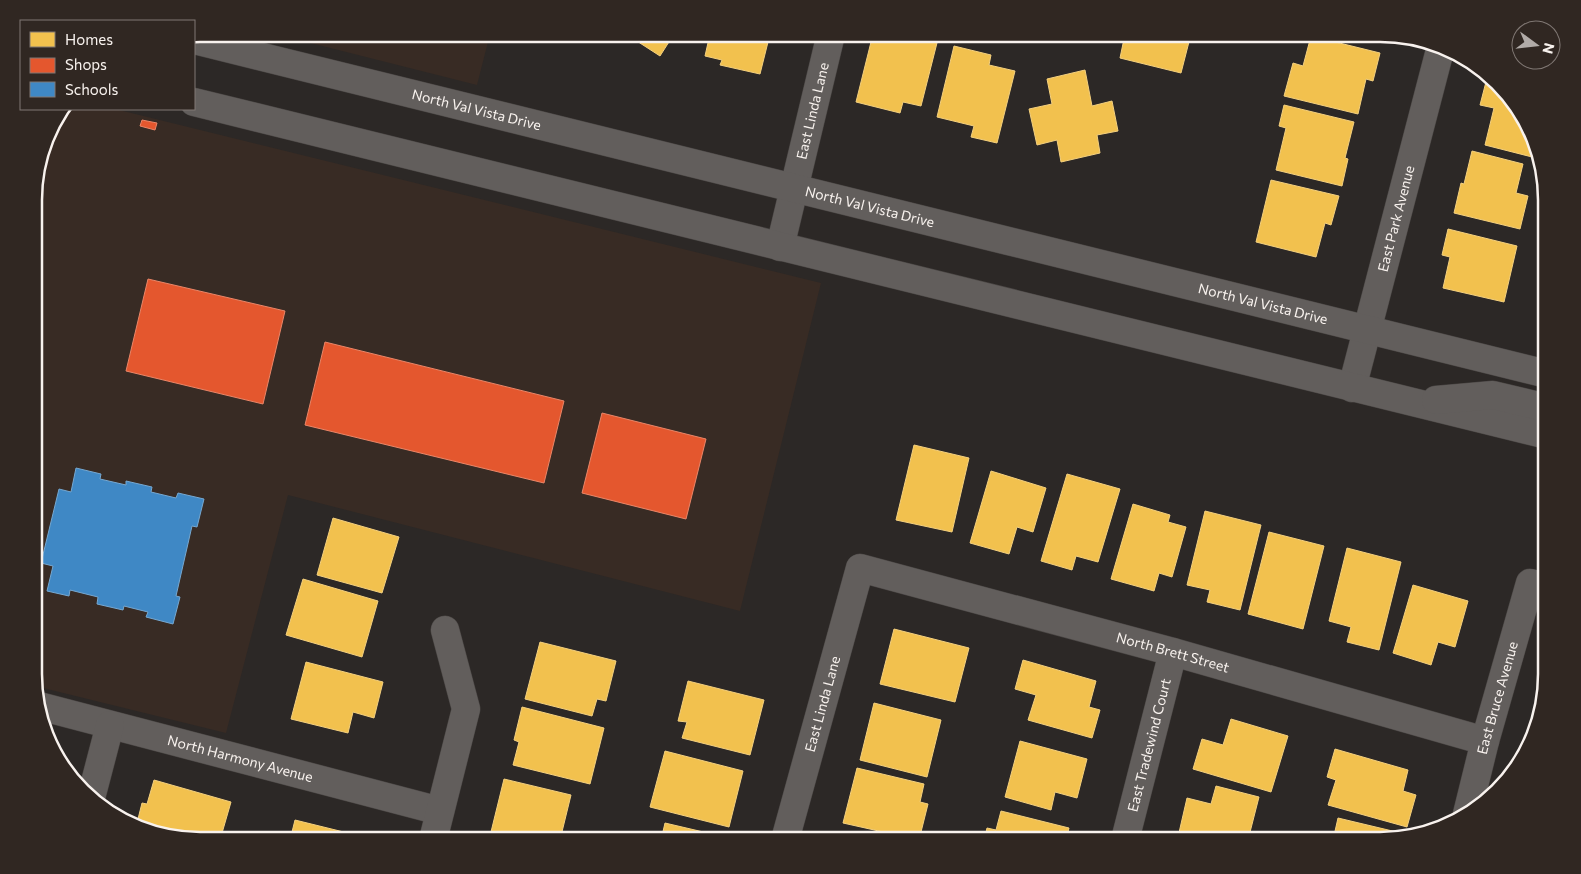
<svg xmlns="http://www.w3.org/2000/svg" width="1581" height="874" font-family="Commissioner,sans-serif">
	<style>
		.built { fill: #382b24 }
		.homes { fill: #f2c14e; stroke: #f4d07e }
		.shops { fill: #e4572e; stroke: #ea8668 }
		.schools { fill: #3f88c5; stroke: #76a8d1 }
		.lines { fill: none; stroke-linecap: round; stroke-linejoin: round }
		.minor-casing { stroke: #4a4644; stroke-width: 29 }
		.secondary-casing { stroke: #4a4644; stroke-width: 29 }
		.minor { stroke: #625e5c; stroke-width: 28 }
		.secondary { stroke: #625e5c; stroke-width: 28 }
		.labels { text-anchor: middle; stroke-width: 5; stroke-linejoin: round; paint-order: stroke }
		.street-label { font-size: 14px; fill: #f8f2ee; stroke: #302722 }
		.rim { fill: none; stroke: #f8f2ee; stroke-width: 2.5 }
	</style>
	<rect width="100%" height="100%" fill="#2c2826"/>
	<path class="built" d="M275 34H490L477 85Z
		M65 109H115L821 283 740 611 288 495 226 733 35 686V179L51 126Z"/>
	<path class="homes" d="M626 34H674L660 56Z
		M710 34H770L760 74 720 65 722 60 705 56Z
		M873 34 898 36 899 34 939 35 921 106 903 102 900 113 856 102Z
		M1122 34H1191L1181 73 1120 58 1125 34Z
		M1360 34H1381L1385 35 1384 39Z
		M1311 36 1380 53 1373 81 1366 79 1358 114 1284 96 1293 63 1303 66Z
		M954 46 991 55 989 65 1015 71 997 143 971 137 974 126 937 117Z
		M1085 70 1092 106 1112 101 1118 131 1097 135 1100 153 1061 162 1057 140 1037 145 1029 109 1052 104 1047 79Z
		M1487 78 1519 108 1536 158 1485 145 1494 108 1480 105Z
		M1284 105 1354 122 1345 158 1348 159 1342 186 1276 170 1286 128 1279 126Z
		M1472 151 1523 164 1516 193 1528 196 1520 229 1454 213 1461 183 1464 184Z
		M1271 180 1339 196 1331 225 1325 223 1316 257 1256 242Z
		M1448 229 1517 246 1504 302 1443 288 1450 257 1442 255Z
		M914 445 969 458 952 532 896 520Z
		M991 471 1046 488 1033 532 1017 527 1009 554 970 543Z
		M1067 474 1120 489 1098 562 1076 556 1072 570 1041 561Z
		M1133 504 1170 515 1168 522 1186 527 1172 577 1159 573 1154 591 1111 579Z
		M1205 511 1261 525 1240 610 1207 602 1210 590 1187 585Z
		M333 518 399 537 382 593 317 575Z
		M1269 532 1324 546 1303 629 1248 614Z
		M1347 548 1401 562 1379 650 1347 642 1351 627 1329 621Z
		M303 579 378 601 362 657 286 635Z
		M1413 585 1468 601 1455 647 1438 642 1431 665 1393 653Z
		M894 629 969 648 955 702 880 684Z
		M540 642 616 661 606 701 597 699 592 716 525 699Z
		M1023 660 1096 681 1089 707 1100 710 1092 738 1028 720 1036 695 1015 689Z
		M306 662 383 682 374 718 353 712 348 733 291 719Z
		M688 681 764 700 750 755 682 738 687 722 678 721Z
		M874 703 941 720 927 777 860 760Z
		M522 707 604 728 590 784 513 765 519 742 514 740Z
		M1231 719 1288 736 1271 792 1193 769 1202 739 1223 745Z
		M1020 741 1087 759 1077 798 1055 792 1051 810 1005 797Z
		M1335 749 1408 770 1403 791 1416 795 1407 827 1328 805 1336 780 1327 777Z
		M665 751 743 771 729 827 650 807Z
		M857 768 924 784 920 802 928 804 919 840 843 823Z
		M504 779 571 795 560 840H506L490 836Z
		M154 780 231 802 220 840H200L137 823 142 803 147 804Z
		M1216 786 1259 797 1248 840H1191L1178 837 1187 798 1211 804Z
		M1001 811 1069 828 1066 840H984L987 828 996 830Z
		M1338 818 1405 834V835L1391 840H1333Z
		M295 820 364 837 363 840H290Z
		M665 823 729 838 728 840H661Z"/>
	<path class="shops" d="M142 120 157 123 155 130 140 126Z
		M148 279 285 311 263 404 126 371Z
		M325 342 564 401 544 483 305 425Z
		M602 413 706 439 686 519 582 493Z"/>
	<path class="schools" d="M76 468 101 474 100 479 126 485V481L152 487 151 492 176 498 178 493 204 499 197 527 192 526 176 596 180 597 173 624 146 617 148 612 124 606 123 610 97 604 98 597 70 590 69 596 47 591 53 566 41 563 59 489 71 492Z"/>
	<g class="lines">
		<g class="minor-casing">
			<g id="minor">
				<path id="s1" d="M780 247 831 34"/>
				<path id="s2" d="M1352 388 1440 50"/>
				<path id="s3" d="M39 706 440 811"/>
				<path d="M92 794 110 725"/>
				<path id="s4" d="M1467 814 1485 741 1530 583 1547 587"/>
				<path d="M433 840 466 709 445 630"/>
				<path id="s5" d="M785 840 860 568 1173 652 1485 741"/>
				<path id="s6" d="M1125 840 1173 652"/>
			</g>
		</g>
		<g class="secondary-casing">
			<g id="secondary">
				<path id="s7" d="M194 40 1547 374"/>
				<path d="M194 102 1547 435"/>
				<path d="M1436 400 1493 395 1547 408"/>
			</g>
		</g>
		<use href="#minor" class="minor"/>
		<use href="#secondary" class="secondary"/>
	</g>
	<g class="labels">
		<g class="street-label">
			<text dy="5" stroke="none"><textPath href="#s7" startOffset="291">North Val Vista Drive</textPath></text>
			<text dy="5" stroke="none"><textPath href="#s1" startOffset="140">East Linda Lane</textPath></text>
			<text dy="5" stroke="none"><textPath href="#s7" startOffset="696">North Val Vista Drive</textPath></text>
			<text dy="5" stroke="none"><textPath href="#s2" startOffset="175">East Park Avenue</textPath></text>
			<text dy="5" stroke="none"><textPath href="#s7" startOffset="1101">North Val Vista Drive</textPath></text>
			<text dy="5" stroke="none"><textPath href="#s5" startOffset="606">North Brett Street</textPath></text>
			<text dy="5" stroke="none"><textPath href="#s4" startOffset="120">East Bruce Avenue</textPath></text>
			<text dy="5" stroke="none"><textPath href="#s5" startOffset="141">East Linda Lane</textPath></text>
			<text dy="5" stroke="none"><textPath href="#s6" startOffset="98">East Tradewind Court</textPath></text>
			<text dy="5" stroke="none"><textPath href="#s3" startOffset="208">North Harmony Avenue</textPath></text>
		</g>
	</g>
	<path d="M0 0H1581V874H0ZM200 42H1380A158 158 0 0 1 1538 200V674A158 158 0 0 1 1380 832H200A158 158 0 0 1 42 674V200A158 158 0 0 1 200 42Z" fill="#302722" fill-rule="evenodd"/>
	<path class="rim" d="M200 42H1380A158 158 0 0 1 1538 200V674A158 158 0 0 1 1380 832H200A158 158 0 0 1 42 674V200A158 158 0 0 1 200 42Z"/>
	<rect x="20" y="20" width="175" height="90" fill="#302722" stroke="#807874"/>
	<rect x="30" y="32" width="25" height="15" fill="#f2c14e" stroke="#807874"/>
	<text x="65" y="45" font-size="15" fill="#f8f2ee">Homes</text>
	<rect x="30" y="58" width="25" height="15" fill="#e4572e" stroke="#807874"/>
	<text x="65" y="70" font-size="15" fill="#f8f2ee">Shops</text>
	<rect x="30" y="82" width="25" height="15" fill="#3f88c5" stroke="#807874"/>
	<text x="65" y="95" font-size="15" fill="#f8f2ee">Schools</text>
	<g transform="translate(1536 45) rotate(105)"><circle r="24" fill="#302722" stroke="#807874"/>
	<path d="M0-4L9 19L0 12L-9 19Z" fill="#b1aba8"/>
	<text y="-8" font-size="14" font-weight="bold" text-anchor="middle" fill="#f8f2ee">N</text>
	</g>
</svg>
